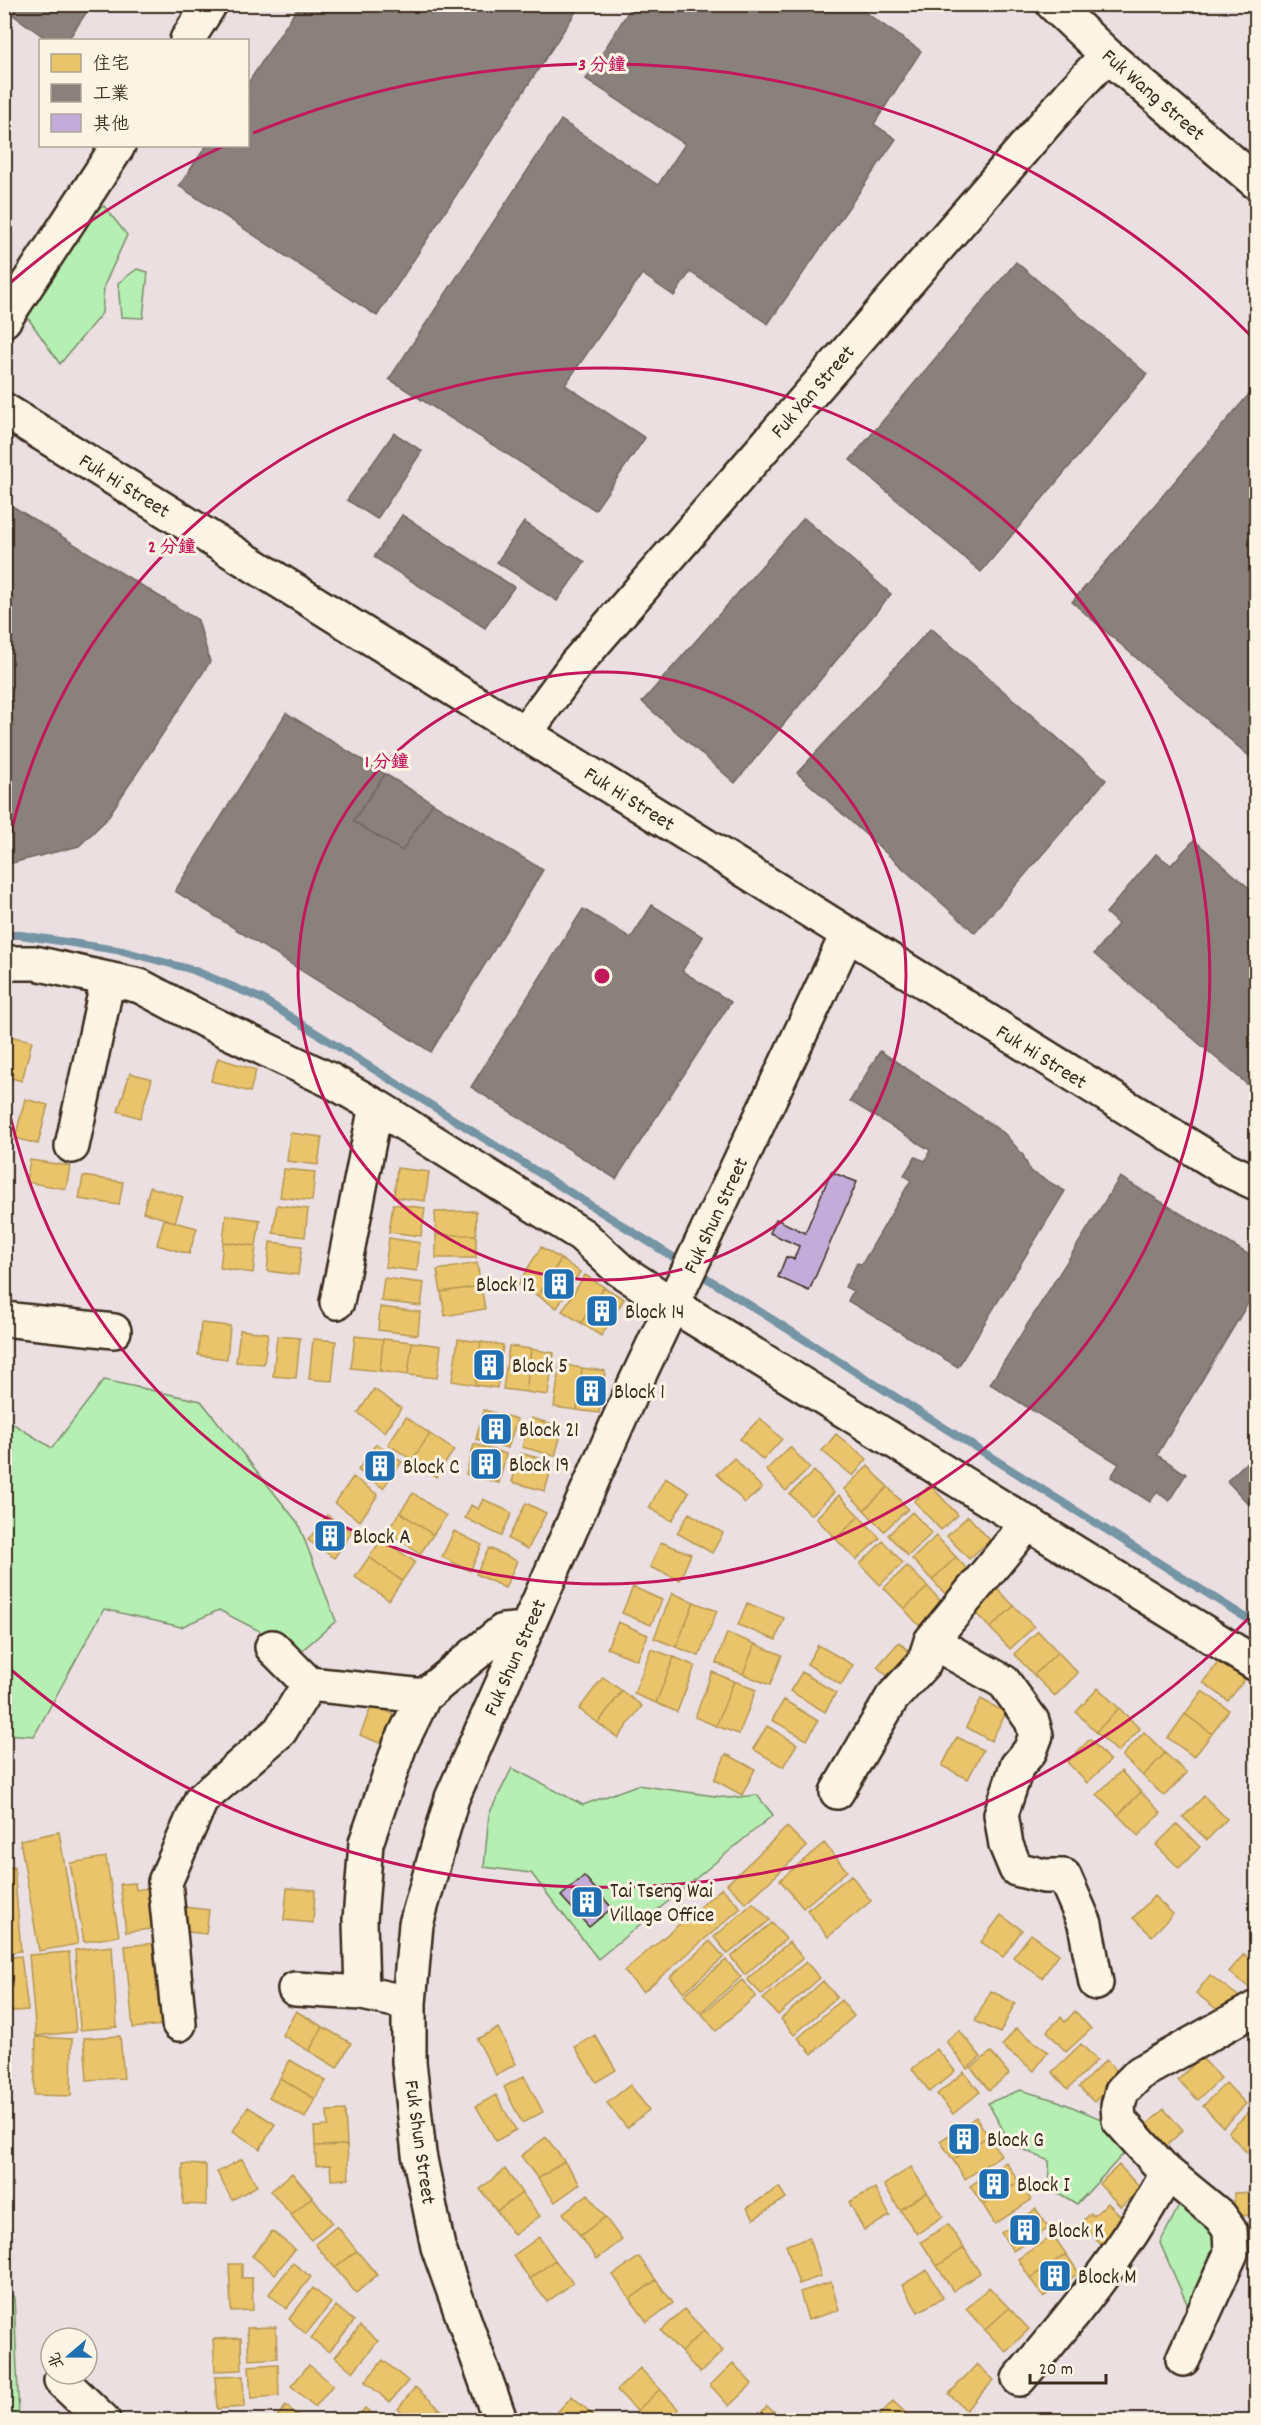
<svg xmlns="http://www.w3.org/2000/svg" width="1261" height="2425" font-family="Dekko,'LXGW WenKai TC',sans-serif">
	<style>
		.green { fill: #b6efb3; stroke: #788c68; stroke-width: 1.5 }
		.homes { fill: #e9c46a; stroke: #b59653; stroke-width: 1.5 }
		.industry { fill: #8a817c; stroke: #726760; stroke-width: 1.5 }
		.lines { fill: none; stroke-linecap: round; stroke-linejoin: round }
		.stream { stroke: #7594a4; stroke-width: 8 }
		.building { fill: #c4acda; stroke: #3b2a1e; stroke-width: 1.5 }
		.minor-casing { stroke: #3b2a1e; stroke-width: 38 }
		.minor { stroke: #fcf5e5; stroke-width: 33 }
		.ring { fill: none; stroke: #c2185b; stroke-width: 3 }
		.labels { text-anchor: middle; stroke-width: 6; stroke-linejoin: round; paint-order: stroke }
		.street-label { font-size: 21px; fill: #3b2a1e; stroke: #fcf5e5 }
		.poi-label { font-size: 21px; fill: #3b2a1e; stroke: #fcf5e5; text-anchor: start }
		.centre { fill: #c2185b; stroke: #fcf5e5; stroke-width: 3 }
		.ring-label { font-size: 18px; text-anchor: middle; font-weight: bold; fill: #c2185b; stroke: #fcf5e5; stroke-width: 6; stroke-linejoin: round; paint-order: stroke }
	</style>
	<rect width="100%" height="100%" fill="#ebdfe2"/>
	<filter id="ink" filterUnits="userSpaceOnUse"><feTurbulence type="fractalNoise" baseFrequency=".0167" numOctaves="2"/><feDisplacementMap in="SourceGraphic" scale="12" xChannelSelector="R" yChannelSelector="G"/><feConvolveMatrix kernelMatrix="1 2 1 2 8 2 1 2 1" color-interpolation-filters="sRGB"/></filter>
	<g filter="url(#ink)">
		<path class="green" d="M104 206 127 235 104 286 102 313 60 364 5 285 47 229Z
			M137 269 148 272 143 318 121 317 118 283Z
			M104 1380 201 1401 298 1523 336 1621 300 1652 219 1610 181 1627 104 1609 34 1736 5 1734 4 1418 52 1448Z
			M512 1768 583 1805 637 1785 729 1798 757 1795 773 1815 598 1959 531 1873 484 1867 489 1814Z
			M1020 2090 1058 2101 1106 2121 1129 2148 1077 2204 1050 2188 1049 2161 1011 2144 988 2103Z
			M1183 2198 1213 2229 1217 2258 1188 2306 1160 2243Z
			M4 2296H14L19 2420H5Z"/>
		<path class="homes" d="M9 1036 32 1041 22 1081 4 1076V1055Z
			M218 1058 256 1070 250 1092 211 1081Z
			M130 1073 152 1079 140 1118 118 1111Z
			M25 1099 48 1105 38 1144 15 1138Z
			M290 1133 322 1137 318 1165 287 1161Z
			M30 1160 70 1166 66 1189 26 1182Z
			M397 1168 429 1172 425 1201 394 1197Z
			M284 1169 315 1172 312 1201 280 1197Z
			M83 1176 123 1182 119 1205 79 1199Z
			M150 1187 183 1197 175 1222 143 1212Z
			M393 1204 425 1208 421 1236 389 1232Z
			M277 1205 308 1209 305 1237 273 1233Z
			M476 1211V1235H436L435 1212Z
			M226 1215 260 1220 256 1246 223 1242Z
			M164 1219 197 1228 189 1254 157 1245Z
			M436 1235H476V1258H436Z
			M389 1238 420 1243 417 1271 385 1267Z
			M223 1242 256 1246 253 1273 220 1268Z
			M270 1242 302 1246 298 1275 267 1271Z
			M541 1247 561 1259 538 1296 518 1284Z
			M561 1259 580 1272 557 1308 538 1296Z
			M477 1263 481 1286 441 1292 437 1270Z
			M585 1275 604 1287 581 1323 562 1311Z
			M384 1278 424 1283 421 1306 381 1301Z
			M481 1286 485 1309 445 1316 441 1292Z
			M604 1287 624 1299 601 1336 581 1323Z
			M380 1307 420 1312 418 1335 378 1330Z
			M201 1323 230 1326 227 1359 198 1355Z
			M240 1330 268 1333 264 1364 236 1362Z
			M277 1336 300 1338 296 1378 273 1376Z
			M355 1336 383 1339 380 1371 351 1368Z
			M313 1339 336 1341 332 1381 309 1379Z
			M383 1339 412 1342 408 1375 380 1371Z
			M458 1339 481 1342 475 1385 452 1381Z
			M412 1342 441 1346 437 1378 408 1375Z
			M481 1342 503 1345 497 1388 475 1385Z
			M509 1346 531 1349 526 1392 503 1389Z
			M531 1349 554 1353 548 1395 526 1392Z
			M560 1364 582 1368 577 1410 554 1407Z
			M582 1368 605 1371 599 1413 577 1410Z
			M374 1389 401 1408 385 1432 358 1413Z
			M484 1410 517 1419 508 1448 476 1439Z
			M406 1417 430 1434 412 1460 388 1444Z
			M531 1418 563 1427 555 1456 522 1447Z
			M760 1418 782 1439 763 1460 740 1439Z
			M430 1434 454 1450 436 1477 412 1460Z
			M836 1434 867 1459 853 1476 822 1451Z
			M376 1444 402 1462 383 1488 358 1470Z
			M474 1444 506 1454 499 1483 466 1474Z
			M790 1447 810 1468 786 1491 766 1470Z
			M520 1453 553 1462 545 1491 512 1482Z
			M734 1458 762 1488 745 1503 717 1474Z
			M868 1466 888 1487 864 1510 844 1489Z
			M814 1471 834 1493 811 1515 790 1494Z
			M353 1477 378 1495 360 1521 335 1503Z
			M665 1478 689 1492 672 1521 649 1508Z
			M930 1485 958 1515 941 1530 914 1501Z
			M888 1487 908 1509 884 1531 864 1510Z
			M413 1493 446 1516 433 1535 400 1512Z
			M839 1495 859 1516 836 1539 816 1518Z
			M483 1499 512 1513 501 1536 465 1518 471 1505 478 1509Z
			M526 1503 546 1513 528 1549 508 1539Z
			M400 1512 433 1535 420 1554 387 1531Z
			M912 1512 932 1533 908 1556 888 1535Z
			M689 1513 723 1533 712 1553 677 1533Z
			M327 1515 352 1532 334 1558 308 1540Z
			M859 1516 880 1538 856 1560 836 1539Z
			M968 1516 990 1540 969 1559 947 1536Z
			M454 1531 482 1545 470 1571 442 1557Z
			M936 1536 956 1557 932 1580 912 1559Z
			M382 1539 415 1562 402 1581 369 1557Z
			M883 1541 903 1563 880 1585 860 1564Z
			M661 1542 691 1554 680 1580 650 1567Z
			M489 1548 517 1561 505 1588 476 1574Z
			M369 1557 402 1581 389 1600 355 1577Z
			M956 1557 976 1579 952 1601 932 1580Z
			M907 1566 928 1587 904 1609 884 1588Z
			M993 1585 1014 1606 990 1628 970 1607Z
			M633 1587 662 1600 651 1625 622 1613Z
			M928 1587 947 1608 924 1631 904 1609Z
			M672 1593 694 1602 676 1647 654 1638Z
			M694 1602 717 1611 699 1656 676 1647Z
			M747 1603 784 1618 776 1640 738 1625Z
			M1014 1606 1034 1627 1010 1649 990 1628Z
			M618 1622 648 1635 637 1660 607 1648Z
			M1038 1631 1058 1652 1034 1675 1014 1654Z
			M727 1633 755 1644 743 1674 716 1663Z
			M899 1642 920 1662 899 1686 877 1667Z
			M755 1644 782 1655 770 1685 743 1674Z
			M818 1645 853 1665 841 1685 807 1664Z
			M651 1649 674 1657 656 1703 634 1694Z
			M1058 1652 1078 1673 1055 1696 1034 1675Z
			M674 1657 695 1666 677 1712 656 1703Z
			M1220 1660 1245 1679 1228 1701 1203 1682Z
			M712 1672 734 1681 716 1726 695 1717Z
			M802 1672 836 1693 825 1712 790 1691Z
			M603 1677 622 1691 598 1723 579 1709Z
			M734 1681 756 1690 739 1734 716 1726Z
			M1098 1688 1119 1708 1096 1732 1076 1712Z
			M622 1691 642 1706 618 1738 598 1723Z
			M1202 1691 1229 1710 1212 1734 1185 1714Z
			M981 1699 1006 1713 991 1741 966 1727Z
			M784 1700 818 1721 807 1740 772 1720Z
			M372 1705 398 1716 387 1746 360 1735Z
			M1119 1708 1140 1729 1118 1752 1096 1732Z
			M1185 1714 1212 1734 1194 1757 1168 1738Z
			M767 1726 797 1744 783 1767 753 1749Z
			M1144 1732 1165 1753 1143 1776 1122 1756Z
			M957 1737 983 1750 968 1779 942 1766Z
			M1090 1739 1110 1761 1087 1783 1067 1762Z
			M1165 1753 1187 1773 1164 1796 1143 1776Z
			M726 1754 755 1769 742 1795 714 1780Z
			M1121 1771 1141 1792 1118 1815 1097 1794Z
			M1141 1792 1161 1813 1138 1836 1118 1815Z
			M1204 1796 1227 1819 1207 1840 1183 1817Z
			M1177 1824 1200 1847 1179 1868 1156 1845Z
			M787 1827 807 1847 746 1903 727 1884Z
			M59 1832 78 1944 39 1951 20 1840Z
			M824 1843 847 1871 803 1908 780 1880Z
			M106 1857 119 1936 84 1942 70 1863Z
			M14 1867 21 1951 4 1953V1868Z
			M851 1875 871 1901 828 1937 807 1910Z
			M135 1883 136 1890 154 1887 159 1928 126 1932 120 1884Z
			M287 1888 315 1890 313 1923 284 1920Z
			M722 1888 741 1908 643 1992 624 1971Z
			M1154 1896 1173 1914 1152 1936 1133 1918Z
			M753 1903 770 1920 728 1954 714 1937Z
			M183 1907 209 1910 206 1934 180 1931Z
			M1001 1915 1022 1930 1003 1957 981 1942Z
			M772 1923 786 1939 745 1975 731 1957Z
			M1031 1934 1059 1954 1042 1978 1013 1957Z
			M710 1941 724 1957 684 1992 670 1977Z
			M166 1942 173 2024 133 2028 125 1946Z
			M789 1942 803 1958 762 1995 747 1979Z
			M112 1946 117 2027 80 2030 75 1950Z
			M69 1952 76 2032 36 2036 29 1955Z
			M1244 1954 1256 1965V1993L1229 1972Z
			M21 1956 28 2010 4 2012V1958Z
			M726 1960 741 1977 700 2013 684 1995Z
			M806 1962 820 1978 778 2015 763 1999Z
			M1210 1975 1242 1999 1228 2018 1196 1993Z
			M742 1980 756 1996 716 2031 702 2014Z
			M823 1981 837 1997 794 2035 781 2019Z
			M991 1991 1015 2003 1000 2033 975 2021Z
			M841 2000 854 2016 812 2054 798 2038Z
			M296 2011 323 2027 309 2051 282 2035Z
			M1075 2011 1091 2029 1066 2052 1047 2031 1061 2017 1065 2022Z
			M323 2027 351 2043 337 2068 309 2051Z
			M498 2028 516 2064 496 2075 477 2039Z
			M1016 2028 1048 2052 1034 2071 1002 2046Z
			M959 2030 981 2057 967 2069 946 2041Z
			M595 2035 616 2070 596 2082 575 2047Z
			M120 2036 124 2078 87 2080 84 2038Z
			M36 2037 72 2039 71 2096 34 2095Z
			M1081 2044 1097 2060 1068 2089 1052 2072Z
			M937 2049 955 2071 930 2092 912 2069Z
			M991 2052 1009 2074 989 2090 971 2068Z
			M1201 2057 1221 2078 1198 2100 1178 2080Z
			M290 2060 326 2081 315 2099 280 2078Z
			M1106 2060 1127 2081 1111 2086 1094 2102 1079 2087Z
			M964 2072 980 2092 953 2114 937 2094Z
			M524 2076 543 2112 522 2123 504 2087Z
			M280 2078 315 2099 305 2118 269 2097Z
			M1226 2083 1246 2104 1223 2127 1203 2106Z
			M630 2085 649 2110 627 2128 607 2103Z
			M496 2095 516 2130 496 2141 476 2106Z
			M248 2107 275 2124 260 2149 233 2131Z
			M1164 2109 1183 2130 1160 2152 1140 2131Z
			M345 2110 347 2145 315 2146 314 2127 328 2126 327 2111Z
			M1251 2110 1256 2115V2144L1247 2153 1228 2132Z
			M976 2117 988 2136 953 2160 940 2141Z
			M988 2136 1001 2155 965 2179 953 2160Z
			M546 2137 564 2161 538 2179 521 2156Z
			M347 2145 349 2179 331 2180 330 2165 316 2166 315 2146Z
			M242 2159 257 2186 232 2200 217 2172Z
			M564 2161 580 2184 555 2202 538 2179Z
			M1006 2162 1019 2182 983 2205 970 2186Z
			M183 2164 206 2165V2205L183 2204Z
			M1119 2165 1141 2189 1121 2207 1099 2184Z
			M911 2167 927 2192 900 2210 884 2185Z
			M505 2169 522 2193 497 2211 480 2189Z
			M292 2173 312 2197 291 2215 271 2191Z
			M1019 2182 1031 2200 995 2224 983 2205Z
			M779 2187 786 2198 754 2219 747 2208Z
			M875 2188 890 2216 864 2230 849 2202Z
			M927 2192 943 2216 917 2234 900 2210Z
			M1256 2192V2215L1234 2216V2193Z
			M522 2193 540 2216 514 2235 497 2211Z
			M588 2194 605 2217 580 2236 563 2213Z
			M312 2197 332 2222 311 2240 291 2215Z
			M1108 2203 1126 2222 1101 2245 1081 2223 1091 2213 1093 2216Z
			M1036 2209 1049 2228 1013 2251 1001 2233Z
			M605 2217 622 2240 597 2259 580 2236Z
			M948 2224 964 2248 937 2266 921 2242Z
			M337 2226 357 2251 335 2268 315 2244Z
			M272 2231 295 2249 275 2274 252 2256Z
			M1053 2235 1066 2254 1030 2278 1018 2259Z
			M539 2237 555 2260 530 2279 513 2256Z
			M809 2238 821 2276 799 2284 786 2245Z
			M964 2248 980 2273 953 2291 937 2266Z
			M357 2251 377 2275 356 2293 335 2268Z
			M1066 2254 1079 2273 1043 2297 1030 2278Z
			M639 2257 656 2280 630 2299 613 2275Z
			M555 2260 573 2283 547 2302 530 2279Z
			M293 2263 311 2277 286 2309 269 2294Z
			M229 2264H242V2278H252L253 2310 231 2311Z
			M927 2270 943 2298 918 2312 902 2285Z
			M656 2280 673 2303 647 2322 630 2299Z
			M831 2282 839 2310 808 2320 800 2292Z
			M989 2287 1009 2308 985 2330 966 2309Z
			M313 2288 331 2303 306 2334 289 2319Z
			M336 2306 354 2321 329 2352 311 2338Z
			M1009 2308 1029 2329 1006 2352 985 2330Z
			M684 2309 704 2330 681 2352 661 2331Z
			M360 2326 378 2341 353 2372 335 2357Z
			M276 2327 277 2358 249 2360 247 2328Z
			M704 2330 723 2351 700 2373 681 2352Z
			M241 2338 242 2370 215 2371 213 2339Z
			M383 2360 408 2381 390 2402 365 2382Z
			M733 2363 752 2384 729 2406 710 2385Z
			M278 2364 279 2396 251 2398 249 2366Z
			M977 2364 994 2380 966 2410 949 2394Z
			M309 2365 333 2385 315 2407 291 2386Z
			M640 2368 660 2389 637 2411 617 2390Z
			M243 2376 244 2407 217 2409 215 2377Z
			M415 2387 439 2408 429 2420H411L398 2409Z
			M660 2389 679 2410 668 2420H646L637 2411Z
			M572 2396 593 2415 588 2420H553L551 2419Z
			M893 2401 913 2420H875Z
			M286 2406 304 2420H274Z
			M767 2406 784 2420H754Z
			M365 2408 380 2420H355Z
			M439 2408 455 2420H429Z"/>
		<path class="industry" d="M14 4H92L68 40H48L9 12Z
			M300 4H581L377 316 179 186 206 146H248V83Z
			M633 4H853L921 51 874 124 896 139 768 324 690 272 674 296 642 274 565 385 645 438 595 510 389 379 561 120 658 185 685 144 586 79Z
			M1016 262 1147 374 981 572 850 460Z
			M1256 386V762L1072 602Z
			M394 433 422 451 377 519 347 500Z
			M4 501 198 620 210 662 106 820 79 846 4 865Z
			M402 515 514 587 485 628 374 557Z
			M804 518 891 594 735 783 642 702Z
			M524 522 585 562 557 601 497 562Z
			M931 628 1106 780 975 933 797 773Z
			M286 713 385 774 353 821 402 851 433 803 543 870 431 1052 175 891Z
			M385 774 433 803 402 851 353 821Z
			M1194 840 1256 894V1092L1094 954 1118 924 1106 913 1156 854 1171 865Z
			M652 905 703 937 682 971 731 1002 616 1179 471 1087 583 909 631 938Z
			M880 1051 1004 1133 1023 1155 1030 1171 1065 1191 958 1367 848 1301 853 1291 845 1287 857 1263 862 1264 911 1180 904 1175 915 1157 925 1161 930 1150 850 1101Z
			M1120 1177 1256 1259V1290L1157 1455 1186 1474 1169 1501 1157 1492 1150 1502 1111 1477 1119 1464 990 1384Z
			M1256 1453V1512L1227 1481Z"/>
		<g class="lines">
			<path class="stream" d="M4 935H21L123 951 193 970 262 999 684 1264
				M697 1272 1256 1624"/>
		</g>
		<path class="building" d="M831 1172 857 1182 809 1291 778 1277 786 1257 794 1259 799 1246 770 1233 776 1219 805 1233Z
			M584 1876 612 1908 589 1927 561 1896Z"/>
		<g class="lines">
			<g class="minor-casing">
				<path id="minor" d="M1053 4 1107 55 1256 182
					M187 40 210 4
					M4 320 118 146
					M4 410 1226 1169 1256 1183
					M525 733 575 665 1070 95 1107 55
					M4 963H35L140 986 204 1020 330 1080 376 1106 582 1235 620 1270 673 1305 1256 1664
					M72 1146 108 979
					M337 1302 376 1106
					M4 1319 114 1331
					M931 1641 1004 1682 1032 1721 1036 1735 1030 1751 1017 1766 1001 1814 1006 1845 1016 1869 1044 1876H1064L1085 1924 1096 1983
					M272 1647 309 1684 424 1696 503 1631 527 1629
					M837 1792 892 1698 924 1663 931 1641 1028 1523
					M295 1989 362 1993 409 2003
					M362 1993 360 1920 366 1843 400 1745 424 1696
					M179 2024 165 1882 201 1800 280 1731 309 1684
					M1183 2359 1231 2253 1230 2230 1220 2216 1165 2171 1119 2120 1118 2106 1122 2091 1140 2073 1256 2008
					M1019 2379C1074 2314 1120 2258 1162 2183L1165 2171
					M61 2380 103 2420
					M500 2420 438 2247 419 2154 409 2062V2003L416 1924 452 1798 633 1388 847 935"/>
			</g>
			<use href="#minor" class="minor"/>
		</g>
	</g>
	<g class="ring">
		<circle cx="602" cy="976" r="304"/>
		<path d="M5 860A608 608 0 1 1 5 1092"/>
		<path d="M1252 1615A912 912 0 0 1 10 1669M10 283A912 912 0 0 1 224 146M253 133A912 912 0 0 1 1252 337"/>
	</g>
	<defs>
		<g id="building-square" transform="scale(1.725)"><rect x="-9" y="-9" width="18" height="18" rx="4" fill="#1f6fb2" stroke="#fcf5e5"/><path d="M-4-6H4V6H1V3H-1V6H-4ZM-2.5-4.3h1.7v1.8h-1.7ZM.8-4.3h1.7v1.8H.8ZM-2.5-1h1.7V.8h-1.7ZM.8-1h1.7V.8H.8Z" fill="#fff"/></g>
	</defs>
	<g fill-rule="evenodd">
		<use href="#building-square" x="559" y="1284"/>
		<use href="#building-square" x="602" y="1311"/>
		<use href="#building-square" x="489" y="1365"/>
		<use href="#building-square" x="591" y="1391"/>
		<use href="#building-square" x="496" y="1429"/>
		<use href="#building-square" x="486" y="1464"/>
		<use href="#building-square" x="380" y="1466"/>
		<use href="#building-square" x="330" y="1536"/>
		<use href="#building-square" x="587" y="1902"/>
		<use href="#building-square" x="964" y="2139"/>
		<use href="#building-square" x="994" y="2184"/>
		<use href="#building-square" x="1025" y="2230"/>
		<use href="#building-square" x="1055" y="2276"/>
	</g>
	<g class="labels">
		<g class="street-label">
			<text transform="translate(1154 94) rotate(41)" y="7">Fuk Wang Street</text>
			<text transform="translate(812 391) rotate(-49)" y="7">Fuk Yan Street</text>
			<text transform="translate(125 485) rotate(32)" y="7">Fuk Hi Street</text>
			<text transform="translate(630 798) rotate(32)" y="7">Fuk Hi Street</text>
			<text transform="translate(1042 1056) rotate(32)" y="7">Fuk Hi Street</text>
			<text transform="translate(715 1215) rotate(-65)" y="7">Fuk Shun Street</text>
			<text transform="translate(514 1657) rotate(-66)" y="7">Fuk Shun Street</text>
			<text transform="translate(421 2142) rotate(82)" y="7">Fuk Shun Street</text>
		</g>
		<g class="poi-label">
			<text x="536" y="1291" text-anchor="end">Block 12</text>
			<text x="625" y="1318">Block 14</text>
			<text x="512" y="1372">Block 5</text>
			<text x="614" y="1398">Block 1</text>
			<text x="519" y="1436">Block 21</text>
			<text x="509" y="1471">Block 19</text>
			<text x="403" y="1473">Block C</text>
			<text x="353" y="1543">Block A</text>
			<text x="610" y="1897">Tai Tseng Wai<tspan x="610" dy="24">Village Office</tspan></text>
			<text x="987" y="2146">Block G</text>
			<text x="1017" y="2191">Block I</text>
			<text x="1048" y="2237">Block K</text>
			<text x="1078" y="2283">Block M</text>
		</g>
	</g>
	<circle cx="602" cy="976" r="9" class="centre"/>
	<g class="ring-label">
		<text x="602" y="70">3 分鐘</text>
		<text x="172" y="552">2 分鐘</text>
		<text x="387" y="767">1 分鐘</text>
	</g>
	<rect width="1261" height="2425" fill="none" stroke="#fcf5e5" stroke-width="24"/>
	<rect x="12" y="12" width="1237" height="2401" fill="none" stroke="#3b2a1e" stroke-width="2" filter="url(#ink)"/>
	<rect x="39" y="39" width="210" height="108" fill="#fcf5e5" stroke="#afa495" stroke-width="1.5"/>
	<rect x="51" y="54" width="30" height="18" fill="#e9c46a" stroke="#afa495" stroke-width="1.5"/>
	<text x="93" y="69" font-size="18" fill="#3b2a1e">住宅</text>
	<rect x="51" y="84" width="30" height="18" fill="#8a817c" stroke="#afa495" stroke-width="1.5"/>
	<text x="93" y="99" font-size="18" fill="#3b2a1e">工業</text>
	<rect x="51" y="114" width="30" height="18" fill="#c4acda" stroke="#afa495" stroke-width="1.5"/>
	<text x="93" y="129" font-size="18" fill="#3b2a1e">其他</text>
	<g transform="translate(69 2356) rotate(250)"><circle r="28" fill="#fcf5e5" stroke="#afa495" stroke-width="1.5"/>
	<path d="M0-4.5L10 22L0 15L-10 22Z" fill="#1f6fb2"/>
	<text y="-9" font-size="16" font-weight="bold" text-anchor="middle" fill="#3b2a1e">北</text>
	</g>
	<path d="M1030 2374v9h76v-9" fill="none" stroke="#3b2a1e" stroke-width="3"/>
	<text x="1039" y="2374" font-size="18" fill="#3b2a1e" stroke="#fcf5e5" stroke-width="4.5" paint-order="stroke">20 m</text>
</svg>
